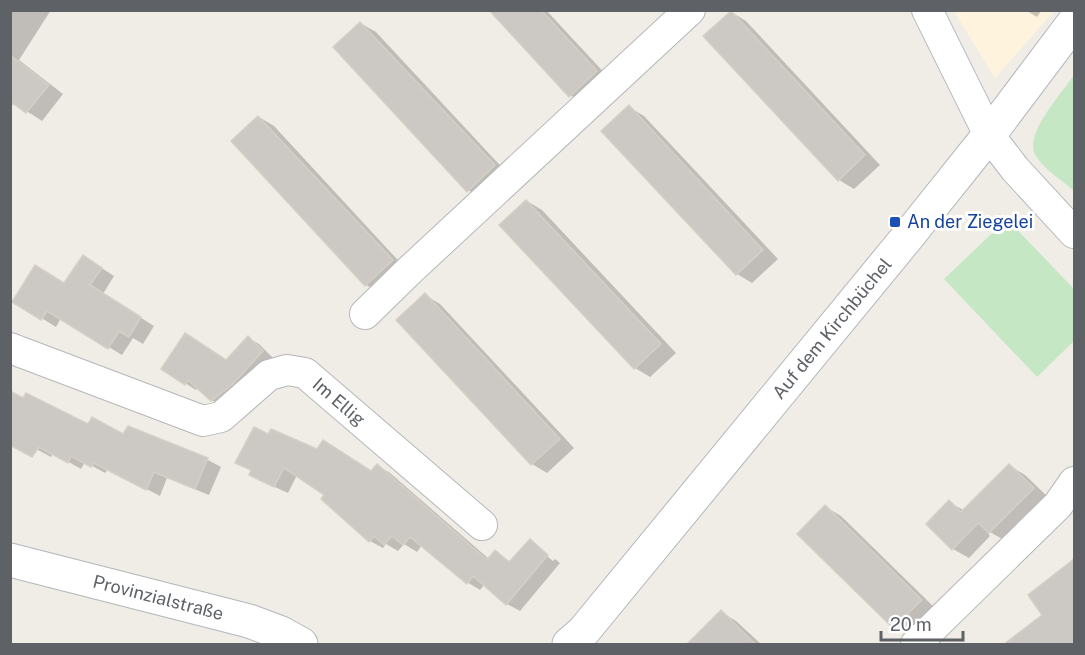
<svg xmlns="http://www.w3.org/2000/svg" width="1085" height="655" font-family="'Public Sans',sans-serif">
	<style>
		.commercial { fill: #fef4de }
		.green { fill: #c6e7c4 }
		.shadow { fill: #0003 }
		.building { fill: #ccc8c4; stroke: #d5cfc5; stroke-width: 1.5 }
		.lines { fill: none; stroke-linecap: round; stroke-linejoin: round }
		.street-casing { stroke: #b4b7bb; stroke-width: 32 }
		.secondary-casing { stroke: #b3b6bb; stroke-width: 35 }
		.street { stroke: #fff; stroke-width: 30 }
		.secondary { stroke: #fff; stroke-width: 33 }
		.transit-dot { fill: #1a4fb4; stroke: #fff; stroke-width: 2 }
		.labels { text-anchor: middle; stroke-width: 6; stroke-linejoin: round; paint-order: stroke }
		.transit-label { font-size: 18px; fill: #164399; stroke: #fff; text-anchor: start }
		.street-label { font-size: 18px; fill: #5e6267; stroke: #fff }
	</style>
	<rect width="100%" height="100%" fill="#f0ede7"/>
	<path class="commercial" d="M954 11H1054L995 78Z"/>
	<path class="green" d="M1074 75V191C1062 180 1044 170 1036 156 1022 136 1062 93 1074 75Z
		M1007 219 1074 289V341L1037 377 944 279Z"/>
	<path class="shadow" d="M10 10H51L19 60 63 94 42 121 14 103 10 108Z
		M491 10H546L611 80 586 104 570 95Z
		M1025 10H1042L1037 17Z
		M731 12 746 21 880 165 854 189 839 180Z
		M360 23 376 32 509 175 484 199 468 190Z
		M629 107 644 116 778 259 752 283 737 274Z
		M259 117 274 126 407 270 382 293 366 285Z
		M527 201 542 210 676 353 650 377 635 368 501 225Z
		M97 265 114 276 103 294 154 326 143 344 133 338 122 355 61 318 56 327 14 301 65 285Z
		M425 295 440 304 574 448 547 473 532 464 398 320Z
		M248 338 259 344 273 358 244 390 223 407 212 400 198 387 196 390 163 369 226 361Z
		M89 426 124 436 129 428 208 460 221 467 209 495 167 478 160 496 108 469 105 473 85 462 81 469 53 453 51 457 10 435Z
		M237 462 372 473 378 466 390 473 489 559 495 552 511 562 530 541 540 547V550L553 561 555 559 560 563 520 611 507 604 485 584 480 590 467 582 422 545 417 552 404 544 398 551 386 544 383 548 370 541 323 499 326 494 297 475 288 493 264 482 253 471Z
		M1010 466 1025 475 1048 497 1006 541 986 530 990 536 969 558 953 549 949 502 965 511Z
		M826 507 841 516 936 609 909 636 894 627 799 534Z
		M1074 561V624L1065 631 1054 628 1030 596Z
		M721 612 736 621 761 644H700Z"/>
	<path class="building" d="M489 10H541L597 71 569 97Z
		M731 11 865 155 838 181 703 36Z
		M360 22 495 165 467 192 333 47Z
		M10 55 49 85 26 113 10 101Z
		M629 105 763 250 736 275 601 131Z
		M258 116 393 260 365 286 231 141Z
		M526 200 661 344 634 369 499 225Z
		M83 255 102 268 90 285 141 317 129 337 119 331 108 349 47 311 41 320 12 302 35 265 64 283Z
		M425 293 560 439 531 465 396 320Z
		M185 333 226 360 248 336 263 351 233 384 211 401 188 380 185 385 161 369Z
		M10 391 23 398 26 393 88 424 92 417 123 434 128 426 208 458 195 489 154 472 146 490 94 463 91 467 71 456 68 463 39 447 32 457 10 445Z
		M254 427 268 434 271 429 317 449 323 440 371 471 377 464 487 560 495 550 509 562 530 539 548 555 506 605 473 576 467 584 410 537 403 545 392 536 384 545 374 536 369 542 321 499 324 495 284 468 274 487 249 475 251 470 235 463Z
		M1009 464 1034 488 989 533 978 523 952 550 926 524 949 500 961 512Z
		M825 505 922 600 893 628 797 534Z
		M1074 559V645H1003L1042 615 1028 595Z
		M721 610 756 645H686Z"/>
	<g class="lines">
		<g class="street-casing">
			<g id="street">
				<path d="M927 10 989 135 1015 169 1074 233"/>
				<path d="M365 314 409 271 690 10"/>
				<path id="s1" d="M10 348 203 421 221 417 269 375 287 370 305 373 482 525"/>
				<path d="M916 644 1058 505 1074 482"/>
			</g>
		</g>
		<g class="secondary-casing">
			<g id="secondary">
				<path id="s2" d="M10 560 249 621 281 633 301 644"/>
				<path id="s3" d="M569 644 583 632 909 235 989 135 1074 22"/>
			</g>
		</g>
		<use href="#street" class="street"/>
		<use href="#secondary" class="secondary"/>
	</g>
	<rect class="transit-dot" x="889" y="216" width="12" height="12" rx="3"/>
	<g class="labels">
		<g class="transit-label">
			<text x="907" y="228">An der Ziegelei</text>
		</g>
		<g class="street-label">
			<text dy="6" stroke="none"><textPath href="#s3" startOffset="411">Auf dem Kirchbüchel</textPath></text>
			<text dy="6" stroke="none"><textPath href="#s1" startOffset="370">Im Ellig</textPath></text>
			<text dy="6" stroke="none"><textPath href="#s2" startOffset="153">Provinzialstraße</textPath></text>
		</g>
	</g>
	<rect width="1085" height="655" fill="none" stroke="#5e6267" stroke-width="24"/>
	<path d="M881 631v9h82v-9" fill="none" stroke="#5e6267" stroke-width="3"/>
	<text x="890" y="631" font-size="18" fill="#5e6267" stroke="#ffffff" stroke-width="4.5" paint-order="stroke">20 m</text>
</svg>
